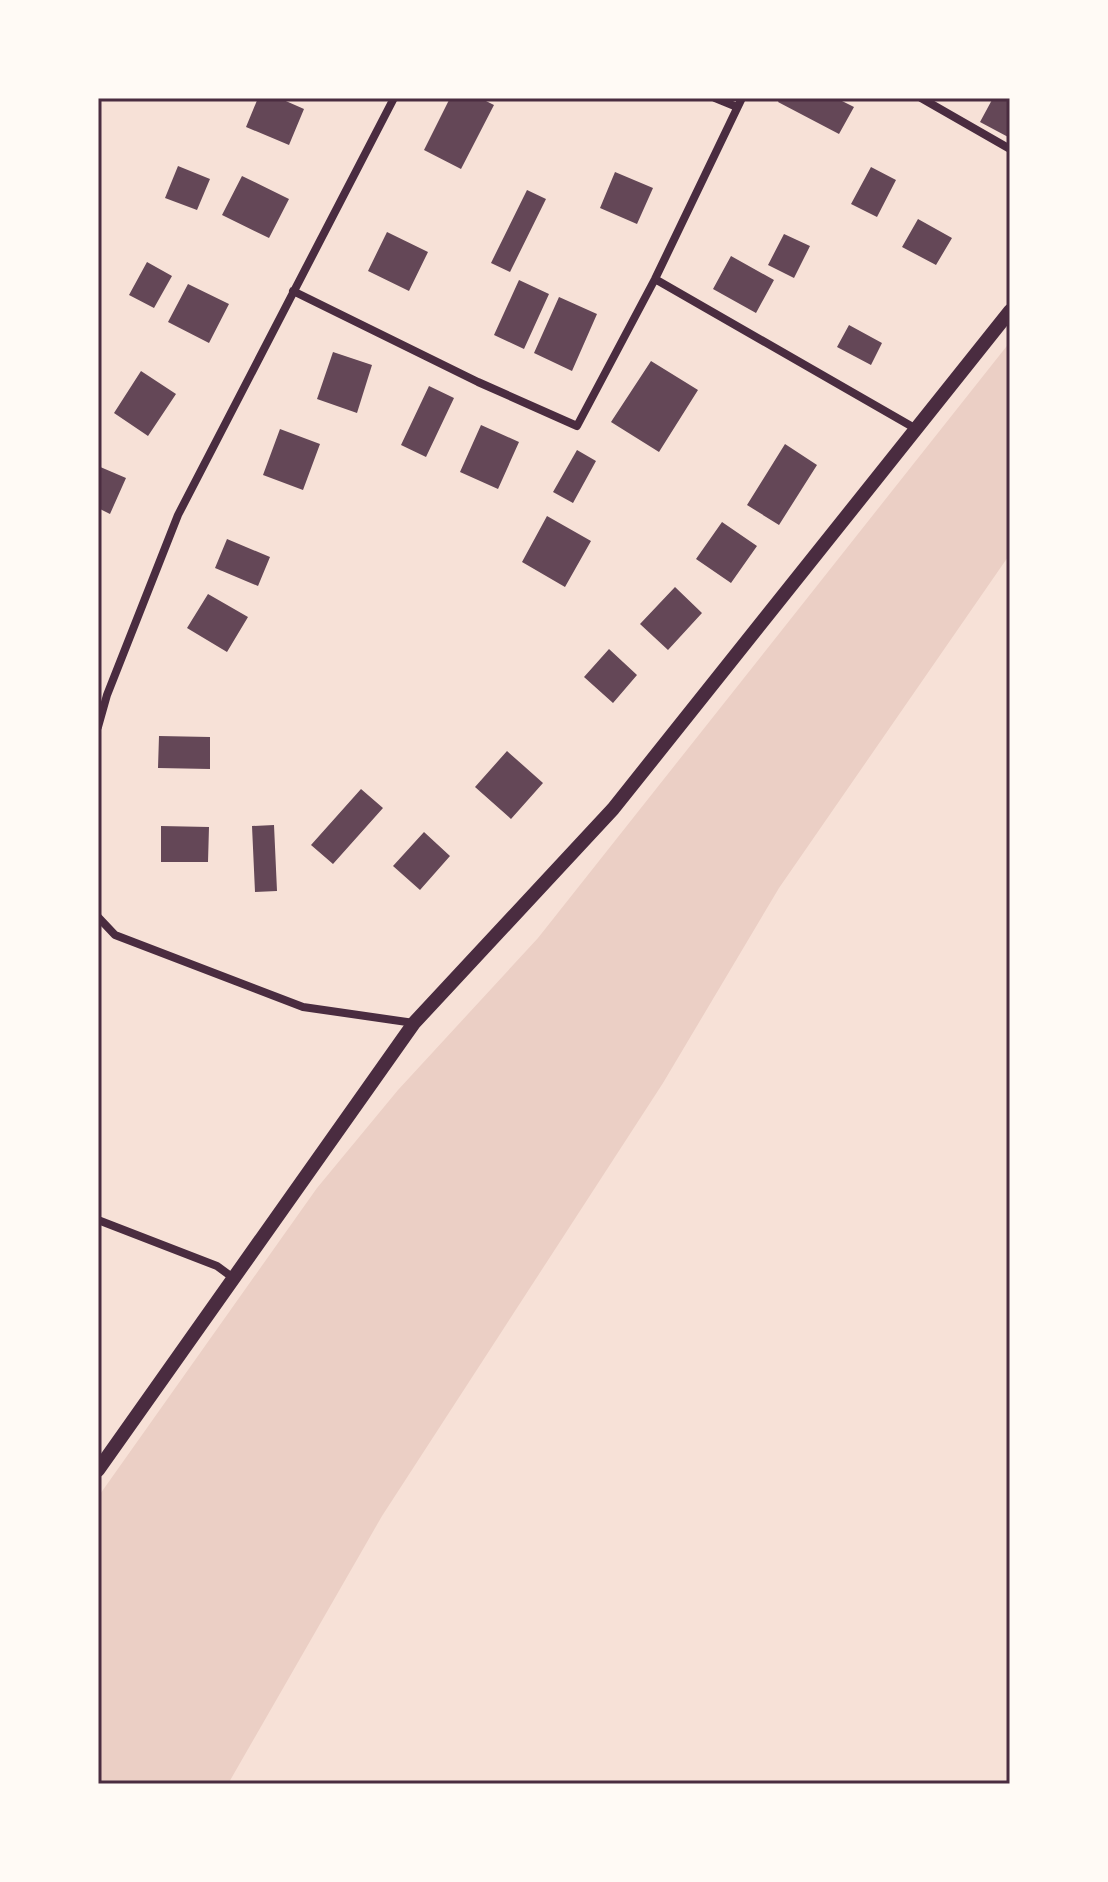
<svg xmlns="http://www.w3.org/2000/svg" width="1108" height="1882" font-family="Helvetica,sans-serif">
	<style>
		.green { fill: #ebcfc5 }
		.building { fill: #644757 }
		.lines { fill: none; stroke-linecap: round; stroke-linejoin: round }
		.minor { stroke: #4a2c40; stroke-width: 8 }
		.tertiary { stroke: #4a2c40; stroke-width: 14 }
		.neatline { fill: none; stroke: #4a2c40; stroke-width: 3 }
	</style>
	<rect width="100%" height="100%" fill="#f7e1d7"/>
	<path class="green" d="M1010 342V554L779 888 663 1083 382 1516 228 1784H98V1497L317 1188 398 1090 538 938Z"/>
	<path class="building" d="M258 98H279L304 109 289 145 246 127Z
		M450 98H480L494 105 461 169 424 150Z
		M780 98H836L854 107 839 134 778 102Z
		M993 98H1010V138L980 122Z
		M178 166 210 179 197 210 165 198Z
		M871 167 896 180 877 217 851 204Z
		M615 172 653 188 637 224 600 208Z
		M242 176 289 199 269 238 222 215Z
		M527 190 546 199 510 272 491 263Z
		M918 219 952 238 936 265 902 247Z
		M387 232 428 252 409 291 368 271Z
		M784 234 810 246 794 278 768 265Z
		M731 256 774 280 756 313 713 289Z
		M147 262 172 276 154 308 129 295Z
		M519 280 549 294 524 349 494 335Z
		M188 284 229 304 209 343 168 322Z
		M559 297 597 314 572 371 534 353Z
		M849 325 882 343 871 365 837 347Z
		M333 352 372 365 357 413 317 399Z
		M651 361 698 390 659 452 611 422Z
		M141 371 176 394 148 436 114 413Z
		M429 386 454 398 426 457 401 445Z
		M481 425 519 442 498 489 460 472Z
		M280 429 320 444 303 490 263 475Z
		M785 444 817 465 779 525 747 505Z
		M577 450 596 461 573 503 553 492Z
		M98 466 126 478 110 514 98 508Z
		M547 516 591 541 565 587 522 562Z
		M722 522 757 546 731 583 696 559Z
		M227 539 270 557 258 586 215 568Z
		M675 587 702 613 668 650 640 624Z
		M208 594 248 617 227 652 187 628Z
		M609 649 637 675 613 703 584 677Z
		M159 736 210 737V769L158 768Z
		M507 751 543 783 511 819 475 787Z
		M361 789 383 808 333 864 311 845Z
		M274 825 277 891 255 892 252 826Z
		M161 826 209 827 208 862H161Z
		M424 832 450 856 420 890 393 866Z"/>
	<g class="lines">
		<path class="minor" d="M715 98 737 107
			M921 98 1010 149
			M655 279 918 430
			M293 291 478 382 577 426 655 279 742 98
			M98 727 107 695 178 515 394 98
			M98 917 115 935 303 1007 414 1023
			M98 1220 217 1266 232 1277"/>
		<path class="tertiary" d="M98 1470 414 1023 613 809 1010 311"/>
	</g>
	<rect width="1108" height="1882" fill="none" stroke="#fffaf5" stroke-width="200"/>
	<rect x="100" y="100" width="908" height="1682" class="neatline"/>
</svg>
